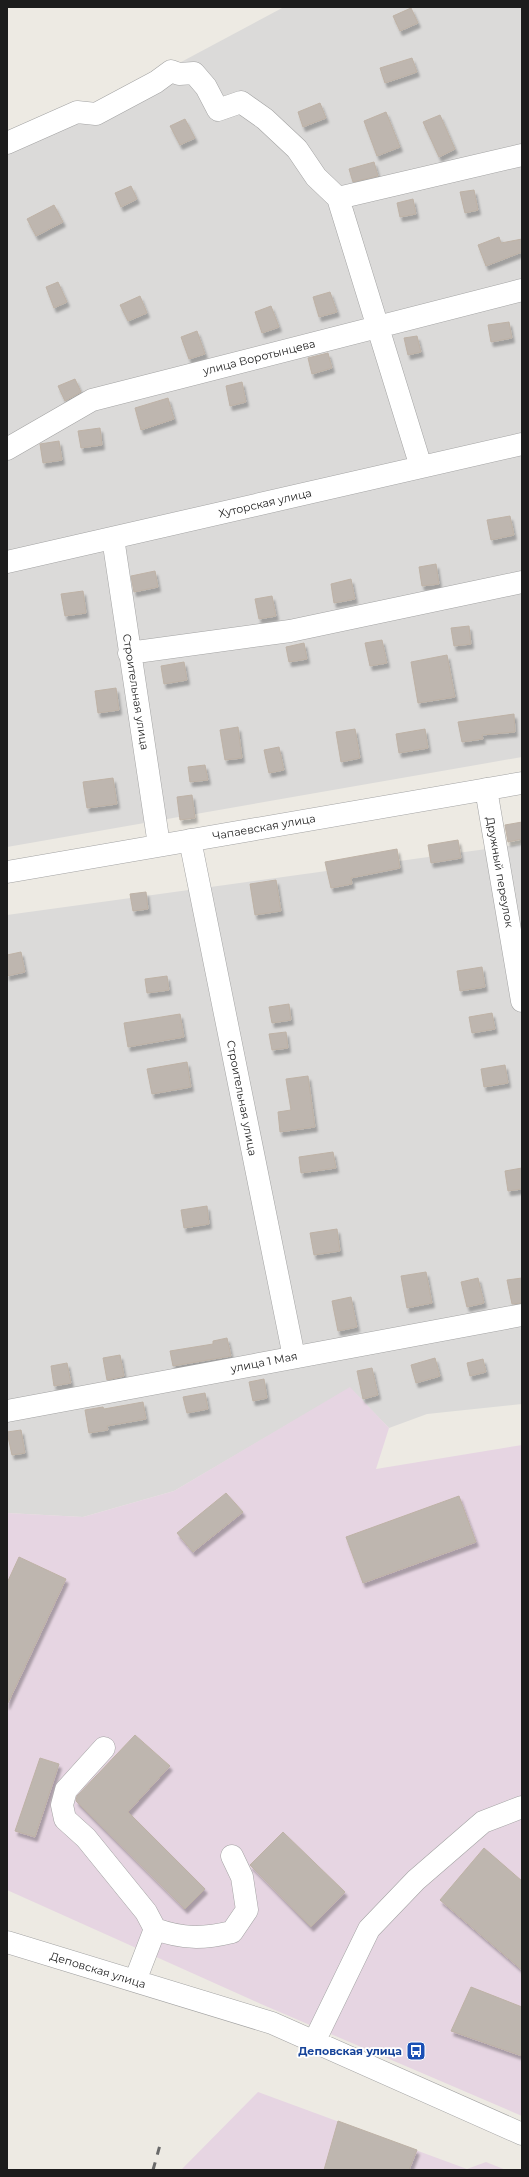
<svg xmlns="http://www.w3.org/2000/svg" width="529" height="2177" font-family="Montserrat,sans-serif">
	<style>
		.residential { fill: #dbdad9 }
		.industrial { fill: #e6d5e2 }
		.building { fill: #beb6af; stroke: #beb2a6; filter: url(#shadow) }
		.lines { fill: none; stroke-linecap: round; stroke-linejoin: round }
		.minor-casing { stroke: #a3a3a3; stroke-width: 23 }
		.minor { stroke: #fff; stroke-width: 22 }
		.rail { stroke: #6a6a6a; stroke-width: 3; stroke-dasharray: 8 8; stroke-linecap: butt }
		.labels { text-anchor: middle; stroke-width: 3.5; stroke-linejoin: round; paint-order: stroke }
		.street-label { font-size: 11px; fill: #1c1c1c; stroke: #fff }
		.transit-label { font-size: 11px; font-weight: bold; fill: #164399; stroke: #fff; text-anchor: end }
	</style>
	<defs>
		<filter id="shadow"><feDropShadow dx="2.5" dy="4.5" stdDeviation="1" flood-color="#0004"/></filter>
	</defs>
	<rect width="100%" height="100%" fill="#edeae3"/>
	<path class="residential" d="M284 7H522V757L7 847V155Z
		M522 844V1404L427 1414 389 1428 350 1388 174 1491 83 1517 7 1513V915Z"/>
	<path class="industrial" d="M350 1387 389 1428 376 1469 522 1445V2116L261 2004 7 1890V1513L83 1517 174 1491Z
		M258 2092 467 2169 486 2162 506 2170H181Z"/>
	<path class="building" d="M411 8 418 23 400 31 393 16Z
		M412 58 417 72 385 83 380 68Z
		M320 103 326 118 303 127 298 112Z
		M386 112 400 147 377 156 364 121Z
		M440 115 455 149 439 157 423 122Z
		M185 119 195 138 180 145 170 126Z
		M374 162 378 176 353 182 349 169Z
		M131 186 137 199 121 207 115 193Z
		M474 190 478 210 465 213 460 192Z
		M413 199 416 214 400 217 397 203Z
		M54 205 63 222 36 236 27 219Z
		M499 237 501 243 522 239V252L486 266 478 245Z
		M58 282 67 302 54 308 46 287Z
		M330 292 337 312 319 317 313 297Z
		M140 296 147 313 128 321 120 305Z
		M271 306 279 327 262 333 255 312Z
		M509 322 512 338 491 342 488 325Z
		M197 331 205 354 189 359 181 337Z
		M417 336 421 352 408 355 404 338Z
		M328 353 332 368 312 374 308 358Z
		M75 379 81 392 65 401 58 386Z
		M242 382 246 402 230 406 226 386Z
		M168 398 174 419 141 430 135 408Z
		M100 428 102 445 81 448 78 431Z
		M59 441 62 460 43 463 40 444Z
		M510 516 514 535 491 540 487 520Z
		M436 564 439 584 422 586 419 567Z
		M155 571 158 587 134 592 131 576Z
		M351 579 355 599 334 603 331 584Z
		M83 591 86 613 65 616 61 594Z
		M272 596 276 616 259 619 255 599Z
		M469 626 471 644 454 646 451 628Z
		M382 640 387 663 370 666 365 643Z
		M304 643 307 659 289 662 286 647Z
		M447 655 455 697 418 703 411 662Z
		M184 662 187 680 164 684 161 666Z
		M116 688 119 710 98 713 95 691Z
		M514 714 515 732 482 735 483 739 462 742 458 722Z
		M238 727 242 758 225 760 220 730Z
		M355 729 360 758 341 762 336 732Z
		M425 729 428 748 399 753 396 734Z
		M279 747 284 770 269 773 264 750Z
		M205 765 208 780 190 782 188 767Z
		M113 778 117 804 87 808 83 782Z
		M192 795 195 818 180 820 177 797Z
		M522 822V839L508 842 505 825Z
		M458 840 461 858 431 863 428 845Z
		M397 849 400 868 351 878 352 884 331 888 325 862Z
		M276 880 281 911 255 915 250 884Z
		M146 892 148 909 133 911 130 894Z
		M21 952 25 972 7 976V955Z
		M482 967 485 987 460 991 457 971Z
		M167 976 169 990 147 993 145 979Z
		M289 1004 291 1020 272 1023 269 1007Z
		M492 1013 495 1029 472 1033 469 1017Z
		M180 1014 184 1037 128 1047 124 1023Z
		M286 1032 288 1048 272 1050 269 1034Z
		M187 1062 191 1087 152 1094 147 1069Z
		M505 1065 508 1083 484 1087 481 1069Z
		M308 1076 315 1127 280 1132 278 1112 291 1110 286 1079Z
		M333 1152 336 1168 301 1173 299 1157Z
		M522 1168V1189L508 1191 505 1171Z
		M207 1206 209 1224 184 1228 181 1210Z
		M337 1229 340 1251 314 1255 310 1233Z
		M426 1272 432 1303 407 1308 401 1276Z
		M478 1278 484 1303 467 1307 461 1282Z
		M522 1278V1303L512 1304 507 1280Z
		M351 1297 357 1327 338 1331 332 1301Z
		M227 1338 231 1356 173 1366 170 1351 213 1344V1341Z
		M120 1355 124 1376 107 1380 103 1358Z
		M435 1358 440 1376 416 1383 411 1365Z
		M483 1359 486 1372 470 1376 467 1363Z
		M67 1363 71 1383 54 1386 51 1366Z
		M372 1368 378 1395 363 1399 357 1371Z
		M264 1379 267 1398 253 1401 249 1382Z
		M205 1393 208 1409 187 1413 183 1397Z
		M143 1402 146 1419 107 1426 108 1430 89 1433 85 1410 103 1407 104 1409Z
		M21 1430 25 1453 12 1455 7 1432Z
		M226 1493 243 1512 193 1552 177 1533Z
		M459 1496 476 1542 363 1583 346 1537Z
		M19 1557 66 1579 7 1705V1583Z
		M135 1735 170 1766 128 1812 205 1889 185 1909 76 1801 77 1796Z
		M40 1758 59 1764 35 1837 15 1831Z
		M283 1832 345 1892 311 1927 250 1865Z
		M484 1848 522 1881V1970L440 1900Z
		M471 1987 522 2007V2056L451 2031Z
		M338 2121 417 2150 409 2170H324Z"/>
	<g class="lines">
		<g class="minor-casing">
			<path id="minor" d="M7 143 77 112 96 114 156 82 171 71 179 74 194 73 206 87 218 110 241 102 265 119 297 149 316 177 338 198 421 467
				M338 198 522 155
				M7 449 92 400 522 290
				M113 538 159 845
				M7 562 522 444
				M129 653 290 631 522 582
				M486 789 522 1001
				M190 840 294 1357
				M7 872 522 783
				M7 1411 522 1315
				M104 1748 66 1790 62 1805 65 1819 86 1838 146 1912 155 1929 135 1981
				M155 1929C183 1939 203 1939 232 1932L247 1910 242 1877 232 1856
				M7 1942 272 2023 522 2134
				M314 2042 369 1929 416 1880 483 1822 522 1807"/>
		</g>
		<use href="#minor" class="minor"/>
		<path class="rail" d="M153 2170 160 2145"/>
	</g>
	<defs>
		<g id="bus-square" transform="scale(1)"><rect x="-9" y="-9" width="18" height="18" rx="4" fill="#1a4fb4" stroke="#fff"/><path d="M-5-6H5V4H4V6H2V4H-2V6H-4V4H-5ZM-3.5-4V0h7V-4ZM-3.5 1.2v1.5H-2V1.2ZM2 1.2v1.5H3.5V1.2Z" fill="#fff"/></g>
	</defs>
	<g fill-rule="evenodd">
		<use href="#bus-square" x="416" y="2051"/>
	</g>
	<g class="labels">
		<g class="street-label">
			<text transform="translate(259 357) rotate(-14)" y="4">улица Воротынцева</text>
			<text transform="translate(265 503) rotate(-13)" y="4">Хуторская улица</text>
			<text transform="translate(136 692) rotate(81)" y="4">Строительная улица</text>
			<text transform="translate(264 827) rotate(-10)" y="4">Чапаевская улица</text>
			<text transform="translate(500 872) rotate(80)" y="4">Дружный переулок</text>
			<text transform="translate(242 1098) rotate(79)" y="4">Строительная улица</text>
			<text transform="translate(264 1362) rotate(-11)" y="4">улица 1 Мая</text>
			<text transform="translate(98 1970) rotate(17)" y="4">Деповская улица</text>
		</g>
		<g class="transit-label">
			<text x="402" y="2055">Деповская улица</text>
		</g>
	</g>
	<rect width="529" height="2177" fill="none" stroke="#1c1c1c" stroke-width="16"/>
</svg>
